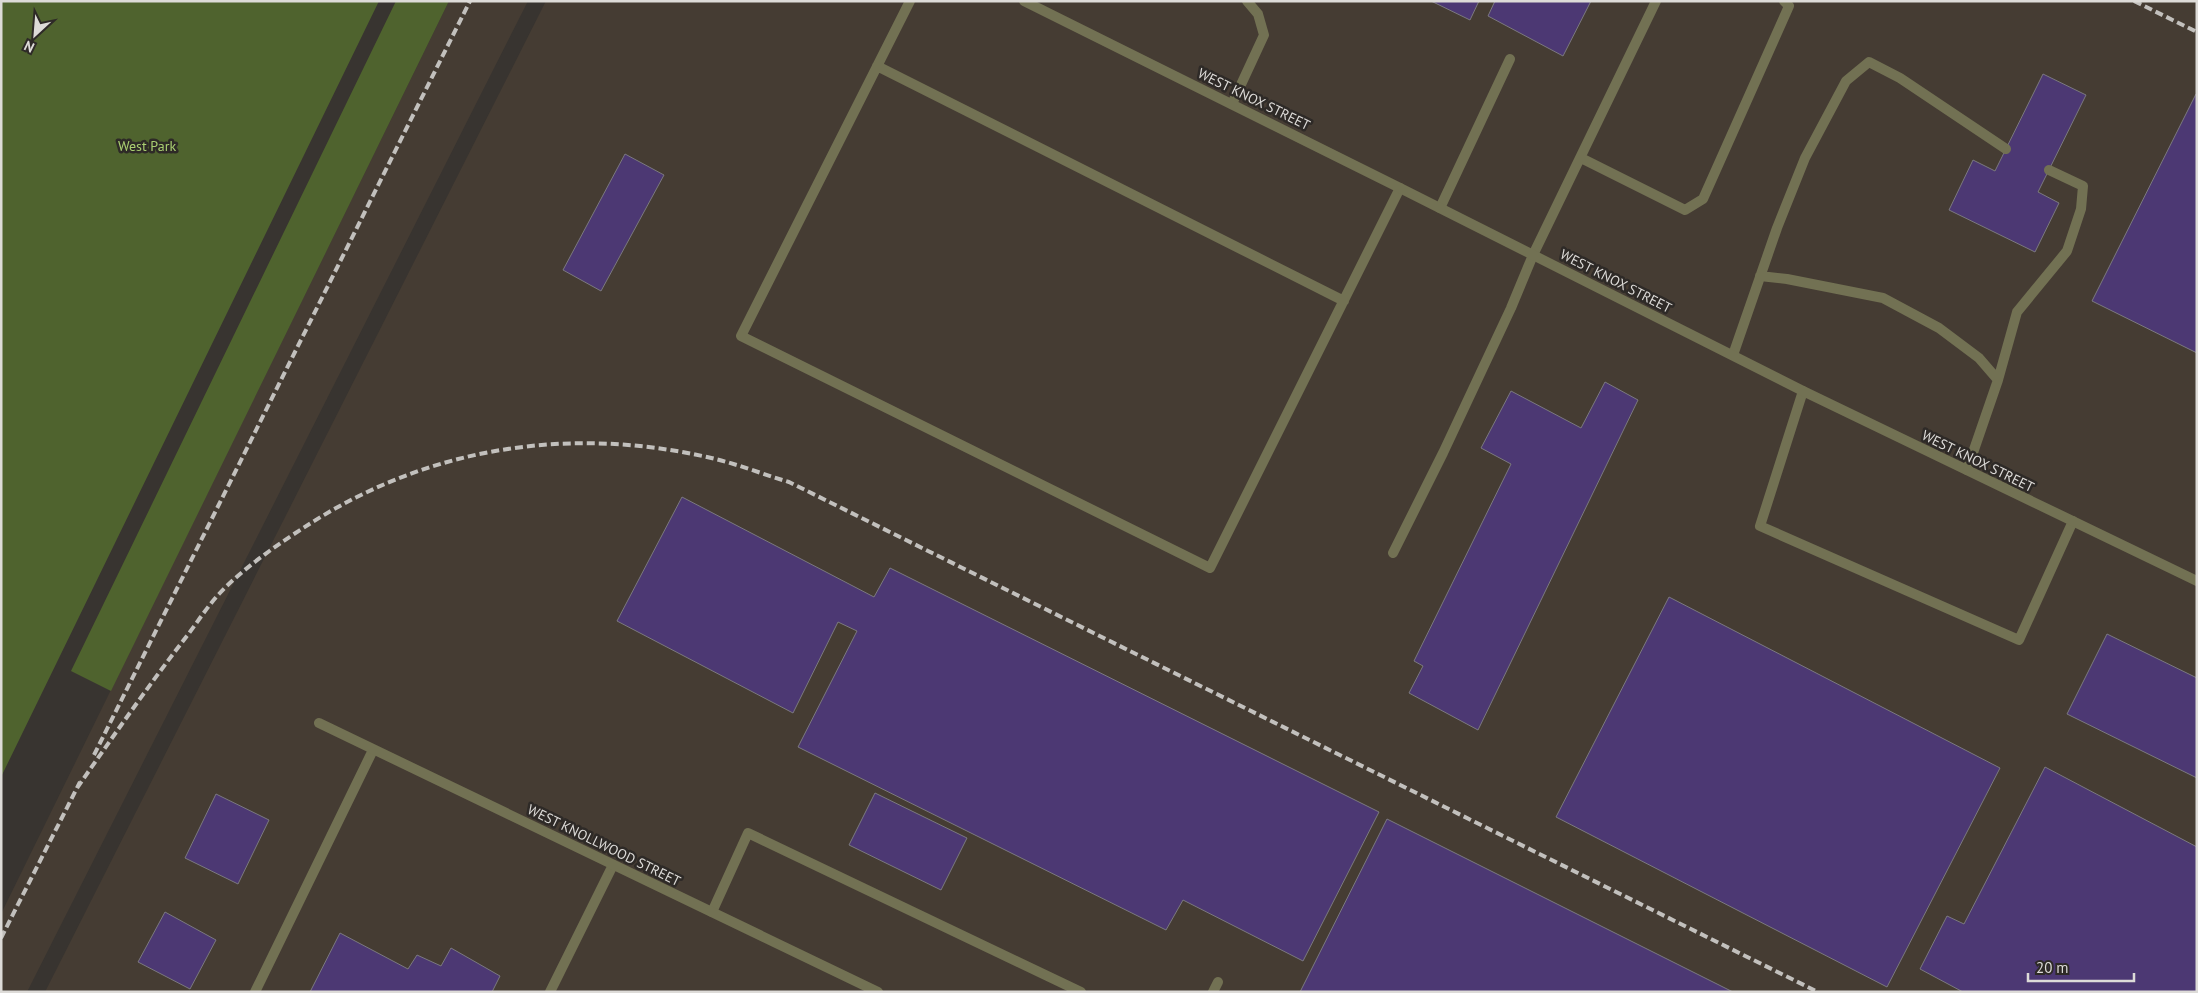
<svg xmlns="http://www.w3.org/2000/svg" width="2198" height="993" font-family="'PT Sans',sans-serif">
<style>
.built{fill:#453c33}
.green{fill:#4f632e}
.building{fill:#4c3873;stroke:#7b797f}
.lines{fill:none;stroke-linecap:round;stroke-linejoin:round}
.lane{stroke:#727153;stroke-width:10}
.street{stroke:#727153;stroke-width:10}
.rail{stroke:#c2c0bd;stroke-width:4;stroke-dasharray:8 4;stroke-linecap:butt}
.labels{text-anchor:middle;dominant-baseline:central;stroke-width:5;stroke-linejoin:round;paint-order:stroke}
.street-label{font-size:14px;fill:#dddbd8;stroke:#2e2a27}
.park-label{font-size:14px;fill:#aacf71;stroke:#2e2a27}
</style>
<rect width="100%" height="100%" fill="#383430"/>
<!-- built -->
<path class="built" d="M449,1H528L27,992H1V914Z
M546,1H2197V992H45Z"/>
<!-- green -->
<path class="green" d="M1,1H379L1,777Z
M396,1H449L111,691L71,671Z"/>
<!-- building -->
<path class="building" d="M1431,1H1479L1470,20Z
M1495,1H1591L1563,56L1488,16Z
M2043,74L2086,95L2038,192L2059,203L2035,252L1949,210L1973,160L1995,171Z
M2196,94H2197V353L2092,301Z
M625,154L664,175L601,291L563,270Z
M1605,382L1638,400L1478,730L1409,693L1423,666L1414,661L1511,464L1481,448L1511,391L1581,428Z
M682,497L874,597L890,568L1379,812L1303,961L1183,900L1166,930L798,747L857,631L838,622L793,713L617,621Z
M1669,597L2000,768L1887,987L1556,817Z
M2107,634L2197,678V778L2067,714Z
M2045,767L2197,847V992H1963L1920,969L1947,916L1964,924Z
M875,793L967,838L941,890L849,845Z
M216,794L269,820L238,884L185,858Z
M1387,819L1733,992H1300Z
M165,912L216,940L190,989L138,962Z
M340,933L408,969L417,955L441,966L451,948L500,976L492,992H310Z"/>
<g class="lines">
<!-- lane -->
<path class="lane" d="M910,1L741,336L1210,568L1400,188
M877,66L1344,301
M1232,104L1264,35L1258,14L1247,1
M1581,158L1685,210L1703,199L1789,6L1784,1
M1440,208L1510,59
M1760,276L1787,279L1883,298L1939,328L1979,358L1998,380
M1733,355L1777,228L1805,158L1846,81L1869,62L1900,78L2006,149
M1803,391L1760,526L2019,640L2073,521
M1967,470L1998,380L2017,312L2067,251L2081,209L2083,186L2049,170
M1393,553L1443,453L1511,308L1533,255L1656,1
M712,912L748,833L1081,992
M255,992L373,750
M550,992L613,865
M1213,992L1218,982"/>
<!-- street -->
<path class="street" d="M1024,1L1400,188L1803,391L2197,581
M319,723L878,992"/>
<!-- rail -->
<path class="rail" d="M2134,1L2197,32
M94,755L470,1
M77,788C112,738 146,689 183,641C195,626 206,608 219,594C243,568 281,542 311,523C431,447 568,426 707,457C735,463 762,474 789,482L1818,992
M1,938L80,782"/>
</g>
<g class="labels">
<!-- street labels -->
<g class="street-label">
<text transform="translate(1254 99) rotate(26)">WEST KNOX STREET</text>
<text transform="translate(1616 281) rotate(27)">WEST KNOX STREET</text>
<text transform="translate(1978 461) rotate(26)">WEST KNOX STREET</text>
<text transform="translate(604 845) rotate(26)">WEST KNOLLWOOD STREET</text>
</g>
<!-- park labels -->
<g class="park-label">
<text x="147" y="146">West Park</text>
</g>
</g>
<!-- border -->
<rect width="2198" height="993" fill="none" stroke="#dddbd8" stroke-width="5"/>
<!-- north arrow -->
<g transform="translate(35 35) rotate(206)" stroke="#2e2a27" stroke-width="4" paint-order="stroke">
<path d="M0-4L9 19L0 12L-9 19Z" fill="#dddbd8"/>
<text y="-8" font-size="14" font-weight="bold" text-anchor="middle" fill="#dddbd8">N</text>
</g>
<!-- scale -->
<path d="M2028 973v8h106v-8" fill="none" stroke="#dddbd8" stroke-width="2.5"/>
<text x="2036" y="973" font-size="15" fill="#dddbd8" stroke="#2e2a27" stroke-width="4" paint-order="stroke">20 m</text>
</svg>
